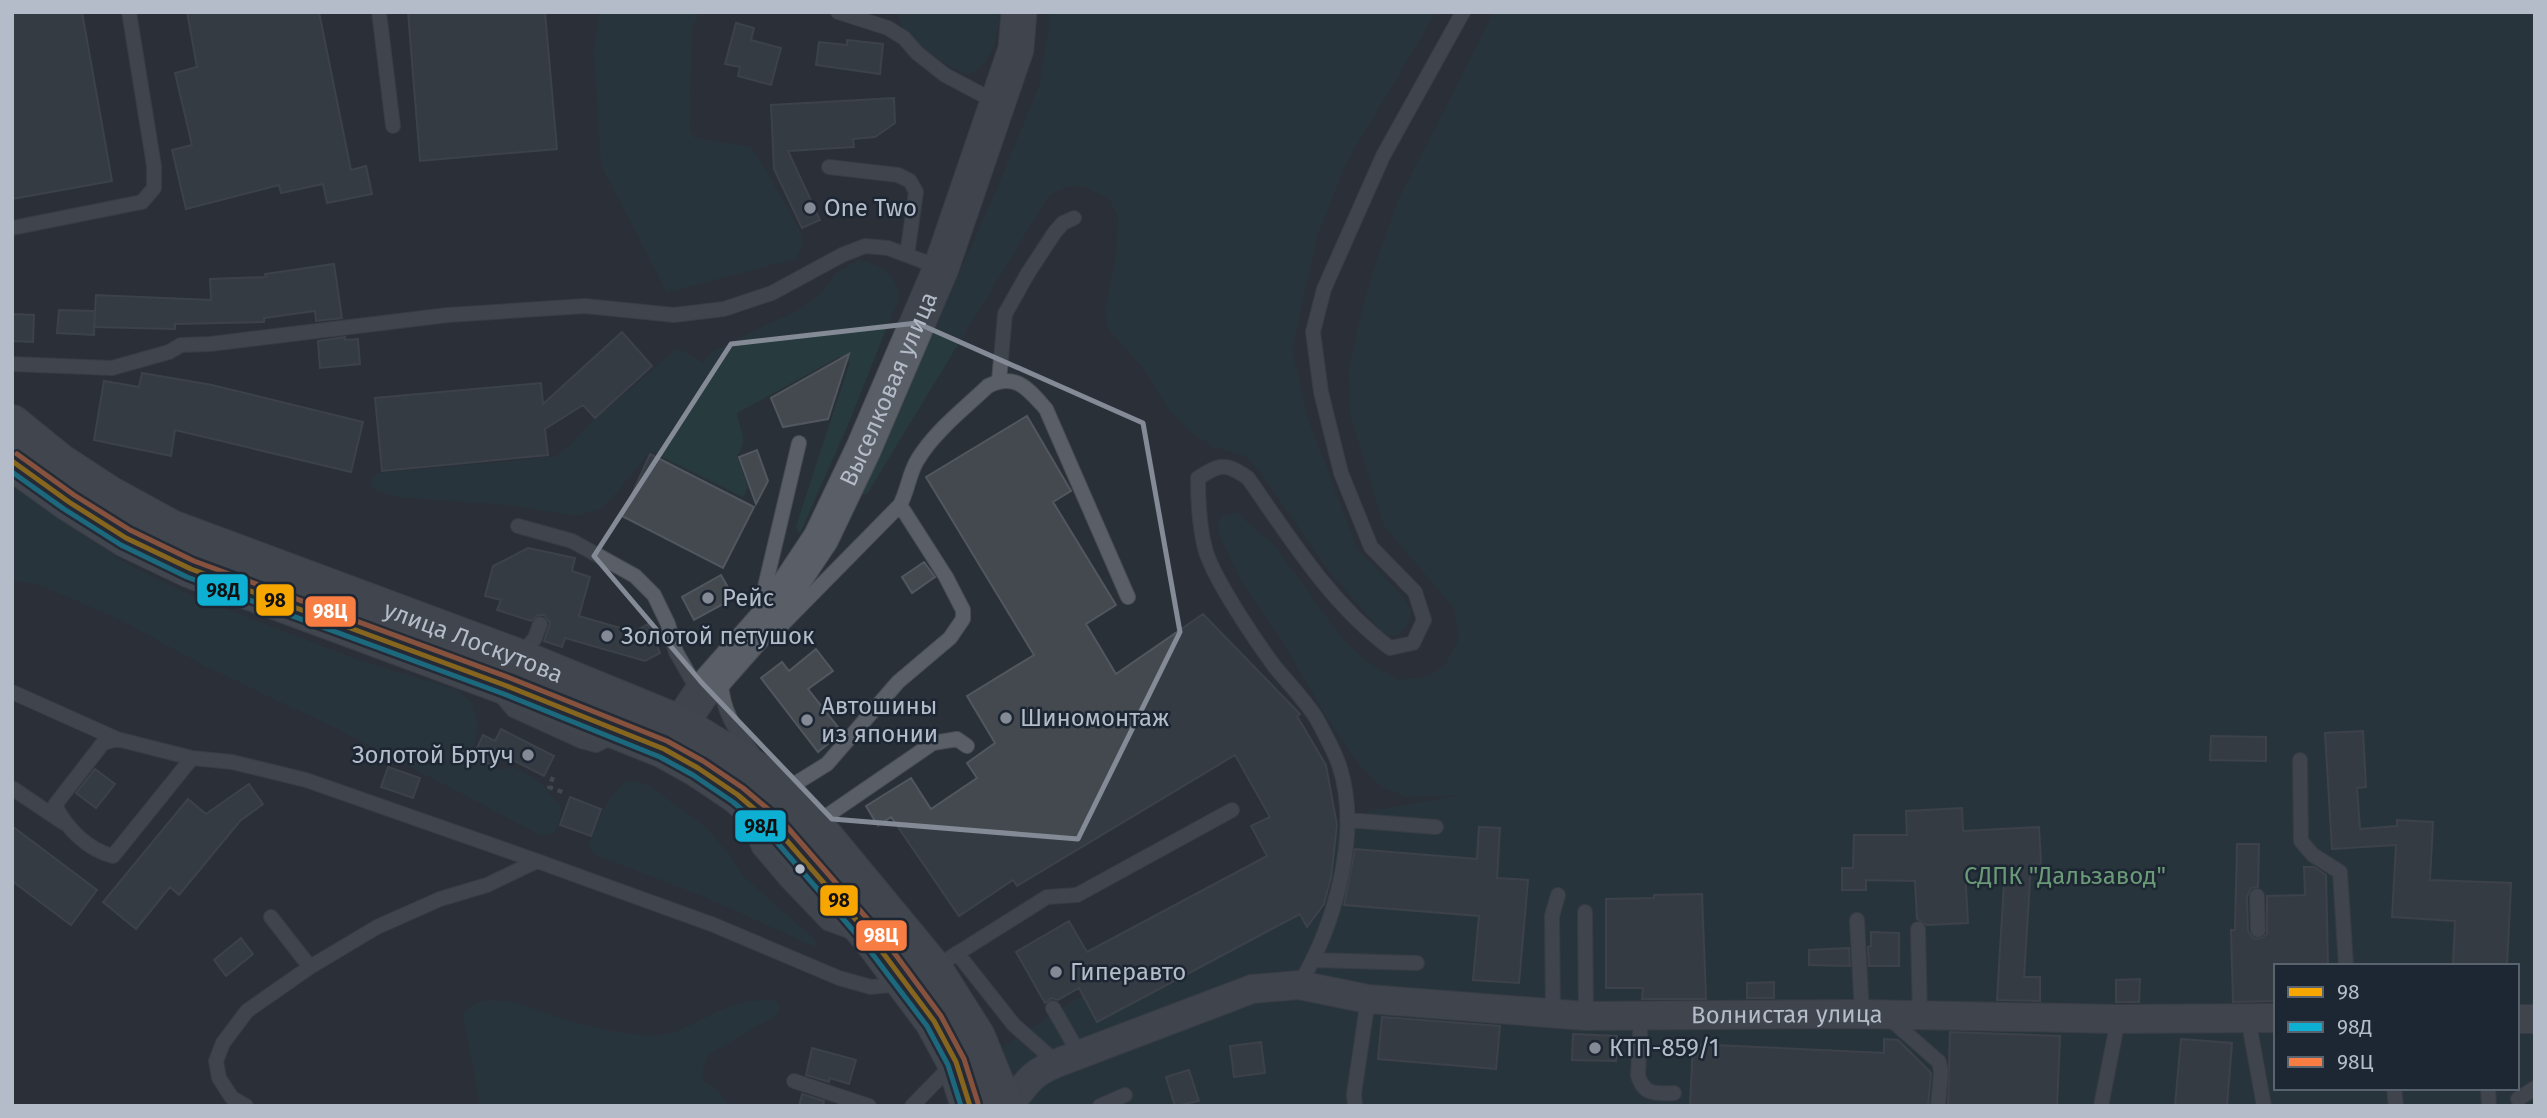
<svg xmlns="http://www.w3.org/2000/svg" width="2547" height="1118" font-family="'Fira Sans',sans-serif">
<style>
.green{fill:#273a3e;fill-rule:evenodd}
.building{fill:#444950;stroke:#52575f;stroke-width:2}
.lines{fill:none;stroke-linecap:round;stroke-linejoin:round}
.service-casing{stroke:#484c53;stroke-width:16}
.minor-casing{stroke:#484c53;stroke-width:30}
.tertiary-casing{stroke:#484c53;stroke-width:37}
.primary-casing{stroke:#484c55;stroke-width:40}
.path{stroke:#5d636a;stroke-width:4.5;stroke-dasharray:5 5;stroke-linecap:butt}
.service{stroke:#5a5e66;stroke-width:14}
.minor{stroke:#5a5e66;stroke-width:28}
.tertiary{stroke:#5a5e66;stroke-width:35}
.primary{stroke:#5c6168;stroke-width:38}
.bus-1-casing{stroke:#1d2633;stroke-width:10}
.bus-2-casing{stroke:#1d2633;stroke-width:10}
.bus-3-casing{stroke:#1d2633;stroke-width:10}
.bus-1{stroke:#f7a600;stroke-width:5}
.bus-2{stroke:#0dafd3;stroke-width:5}
.bus-3{stroke:#f77d43;stroke-width:5}
.marked{fill:none;stroke:#848b96;stroke-width:5;stroke-linejoin:round}
.poi-dot{fill:#848b96;stroke:#1d2633;stroke-width:2.5}
.bus-dot{fill:#b4bcc9;stroke:#1d2633;stroke-width:2.5}
.labels{text-anchor:middle;dominant-baseline:central;stroke-width:5;stroke-linejoin:round;paint-order:stroke}
.poi-label{font-size:24px;fill:#b4bcc9;stroke:#1d2633;text-anchor:start}
.street-label{font-size:24px;fill:#b4bcc9;stroke:#1d2633}
.park-label{font-size:24px;fill:#6b9a76;stroke:#1d2633}
.line-badge{stroke:#1d2633;stroke-width:2.5}
.badge-label{font-size:19px;text-anchor:middle;font-weight:bold;fill:#fff}
.pale-badge-label{font-size:19px;text-anchor:middle;font-weight:bold;fill:#111}
</style>
<rect width="100%" height="100%" fill="#2a3038"/>
<!-- green -->
<path class="green" d="M600,12H699L692,29L689,128L694,138L750,147L757,155L799,229L803,245L795,259L667,292L601,165L594,49Z
M899,12H1000C996,35 994,67 967,74C947,66 896,36 899,12Z
M1048,12H1436L1346,163L1317,236L1292,349L1307,416L1357,549L1397,590L1411,610C1409,622 1407,631 1395,636L1381,631L1326,567L1260,472L1246,456L1214,447L1191,432L1170,411L1144,369L1107,327L1106,308L1117,248L1118,217L1109,198L1082,186H1069L1049,195L867,494H860L999,184L1039,86L1049,26Z
M1494,12H2535V1106H1008L995,1052L1365,812L1463,795L1406,797L1382,787L1357,762L1326,716L1283,642L1242,582L1219,535L1218,523L1223,516L1236,513L1274,545L1342,639L1366,661L1398,680L1428,677L1445,665L1459,639L1454,608L1384,526L1350,414L1349,370L1359,322L1373,271L1398,201ZM2276,966H2517V1088H2276Z
M859,260C882,267 895,271 899,297L848,425L801,531L798,533L796,526L850,362L839,357L737,413C740,432 749,437 737,456L748,487L743,497L650,451L611,499L600,508L577,516L509,505L398,497L377,491L370,484L373,477L378,473L553,457L564,451L594,420L676,350L683,351L703,363L712,352L804,307L825,289L837,272Z
M12,482L75,530L132,567L194,597L361,661L457,690L471,702L478,724L472,758L497,769L516,768L543,785L560,806L561,813L554,834L541,835L334,727L205,666L121,620L41,585L12,580Z
M629,781L641,782L650,787L706,827L722,846L744,877L815,940L816,947L705,897L594,854L589,847C593,829 612,786 629,781Z
M774,999L780,1006L778,1014L709,1054C705,1062 701,1072 703,1081L716,1089L730,1106H480L463,1014C486,984 534,1011 563,1019C588,1026 615,1033 642,1035C678,1039 696,1019 727,1008C742,1002 758,1000 774,999Z"/>
<!-- building -->
<path class="building" d="M12,12H82L112,181L12,199Z
M187,12H319L351,170L366,166L372,194L327,203L323,184L281,193L279,185L186,209L172,150L192,145L175,73L197,67Z
M408,12H545L557,149L420,161Z
M736,23L754,28L751,40L781,48L771,85L738,76L740,67L725,64Z
M847,40L883,44L880,74L816,65L819,42L847,45Z
M894,98L895,123L875,137L853,139L854,147L788,151L820,220L802,228L774,169L771,105Z
M334,264L342,318L316,321L315,311L264,318V322L175,324V329L94,327L96,295L211,300L210,279L266,277L265,274Z
M59,310L95,311L94,335L57,333Z
M12,314L34,315L33,342L12,341Z
M622,332L652,366L595,418L583,405L545,429L548,455L382,471L375,398L541,383L543,404Z
M345,337V340L358,339L360,364L320,368L318,341Z
M849,354L828,419L783,427L771,398Z
M142,373L212,385L363,422L351,472L175,430L171,456L94,440L104,381L139,387Z
M1027,416L1071,491L1053,502L1116,605L1086,624L1116,674L1203,614L1300,714L1297,716L1326,765L1337,825L1331,877L1324,904L1307,927L1300,914L1097,1022L1079,988L1058,1000L1052,998L1045,1003L1016,952L1069,921L1087,952L1267,856L1251,826L1270,817L1235,755L1017,886L1013,880L959,916L891,817L878,826L866,806L911,778L931,809L977,778L967,763L995,743L967,696L1034,655L926,477Z
M757,450L768,481L756,504L739,457Z
M650,454L754,507L723,568L622,516Z
M528,548L575,558L572,571L590,577L579,616L634,632L648,624L660,653L645,661L565,638L562,647L544,641L550,623L544,615H538L531,621L497,610L501,600L485,596L493,566Z
M924,562L935,577L912,593L902,577Z
M721,575L734,598L694,620L682,597Z
M816,649L833,671L808,689L842,732L818,752L761,678L782,662L789,671Z
M501,729L554,756L544,776L501,754L495,767L473,757L483,735L495,741Z
M2363,731L2366,787L2357,788L2360,829L2397,826V820L2433,822L2430,880L2511,883L2507,966H2453L2455,921L2392,917L2396,845L2332,849L2325,733Z
M2211,736L2266,737V761L2210,760Z
M388,767L420,778L413,798L381,787Z
M95,769L115,784L96,808L76,793Z
M249,784L263,804L240,821L179,895L170,887L136,929L103,902L188,799L206,814Z
M570,797L601,809L591,836L560,825Z
M1962,808L1963,831L2039,827L2041,864L2031,865L2024,977H2040V1001L1997,1000L2005,866L1965,869L1968,923L1927,925L1917,919L1915,881L1866,880V890H1842V868H1853L1854,835H1907L1906,811Z
M12,826L97,890L71,925L12,881Z
M1479,827L1500,828L1497,878L1528,880L1519,983L1473,980L1479,916L1344,905L1355,849L1477,859Z
M2237,844H2259L2258,887L2251,888L2247,896L2248,931L2254,939L2262,938L2267,934V896L2305,895L2304,867H2314L2326,875L2328,966H2276V1001L2233,1002L2231,930H2235Z
M1702,894L1706,999H1642L1643,988H1606V899L1654,898V895Z
M1871,932L1899,933V966H1869L1868,947L1871,946Z
M241,938L253,954L226,976L214,960Z
M1849,948L1850,966L1809,965V950Z
M2140,979L2139,1002H2116V980Z
M1774,982V998H1747V983Z
M1382,1017L1500,1026L1496,1069L1378,1059Z
M1950,1032L2060,1036L2057,1106H1948Z
M1573,1034L1617,1036L1616,1061L1572,1060Z
M1884,1039L1898,1040L1931,1073L1928,1106H1690L1693,1044L1884,1053Z
M2181,1039L2232,1043L2227,1106H2175Z
M1261,1042L1265,1073L1234,1077L1230,1046Z
M812,1048L856,1060L849,1084L830,1078L829,1082L806,1075Z
M1189,1070L1199,1101L1175,1106L1166,1077Z
M802,1094L824,1101L823,1106H799Z"/>
<g class="lines">
<defs>
<path id="service" d="M379,12L393,126
M838,12L888,28L904,38L917,53L945,75L998,103
M829,167L898,175L910,181L916,192L907,255
M12,228L142,202L154,188V166L129,12
M12,364L112,368L169,352L181,345L210,344L448,315L585,306L674,315L724,309L772,293L842,255L865,246L888,248L941,268
M999,381L1005,314L1028,273L1055,232L1063,223L1074,218
M518,526L572,541L635,576L654,595L668,624L676,652L700,694
M760,608L799,443
M774,633L900,505C908,490 909,473 918,459C935,431 965,408 988,386C1016,372 1028,389 1046,409L1128,597
M519,657L535,638L540,624
M721,681C722,713 736,730 755,756
M12,692L117,739
M504,694L503,698L513,710L581,741L596,745L616,735
M192,758L113,856C88,850 66,828 55,805L103,743L117,739L192,758L232,762L306,780L537,861L714,925L839,978L871,987L901,984
M2300,760L2301,841L2313,855L2340,872L2346,966
M12,788L64,823
M785,790L827,764L898,682L950,638L963,619V610L946,577L900,505
M746,816L759,848L787,881L827,923L854,933
M1347,820L1436,827
M815,824L933,743L957,739L967,746
M2257,896L2258,930
M1585,912L1586,1016
M271,917L310,967
M1857,920L1862,1014
M1918,929L1920,1015
M957,953L1014,1025L1057,1063
M1314,960L1417,963
M934,968L1047,897L1077,895L1232,810
M1299,985C1334,927 1362,833 1339,765C1334,750 1325,735 1318,721C1307,702 1289,684 1275,667C1255,640 1216,582 1206,552C1199,528 1198,504 1198,478C1220,464 1225,462 1248,478C1290,538 1330,603 1390,648L1413,643L1424,620L1415,592L1371,547L1341,473L1321,392L1313,332L1324,289L1383,156L1463,12
M1053,1008L1080,1055
M1553,1013L1552,916L1558,895
M1641,1016L1638,1075C1643,1095 1656,1094 1674,1093
M1889,1018L1939,1062L1941,1071L1938,1106
M2248,1018L2264,1106
M794,1081L869,1106
M2394,1088L2396,1106
M2488,1088L2489,1106
M2518,1099L2535,1088
M246,1106L232,1098L219,1078L216,1061L223,1043L247,1011L310,967L377,927L440,899L487,885L537,861
M912,1106L952,1065
M1100,1106L1125,1095
M1355,1106L1354,1094L1368,999
M2101,1106L2115,1035V1019"/>
<g id="minor">
<path d="M2517,1019H2535"/>
<path id="s1" d="M1008,1106C1028,1083 1028,1075 1057,1063L1252,989L1299,985L1368,999L1586,1016L1862,1014L2115,1019L2276,1018"/>
</g>
<g id="tertiary">
<path id="s2" d="M665,747L700,695L767,619L821,538L863,450L941,268L1016,49L1019,12"/>
</g>
<g id="primary">
<path id="s3" d="M12,424L60,463L109,495L171,529L518,658L679,724L756,771L782,791L814,825L933,969L976,1037L1004,1106"/>
<path d="M12,461L69,502L126,538L191,569L507,686L664,749L698,768L738,795L774,826L871,937L934,1021L956,1062L970,1106"/>
</g>
</defs>
<!-- service casing -->
<use href="#service" class="service-casing"/>
<!-- minor casing -->
<use href="#minor" class="minor-casing"/>
<!-- tertiary casing -->
<use href="#tertiary" class="tertiary-casing"/>
<!-- primary casing -->
<use href="#primary" class="primary-casing"/>
<!-- path -->
<path class="path" d="M553,777L549,787L565,793"/>
<!-- service -->
<use href="#service" class="service"/>
<!-- minor -->
<use href="#minor" class="minor"/>
<!-- tertiary -->
<use href="#tertiary" class="tertiary"/>
<!-- primary -->
<use href="#primary" class="primary"/>
<defs>
<path id="bus-1" d="M12,461L69,502L126,538L191,569L507,686L664,749L698,768L738,795L774,826L871,937L934,1021L956,1062L970,1106"/>
<path id="bus-2" d="M12,472L64,509L121,545L187,577L504,694L660,757L693,775L733,802L768,832L864,943L927,1026L948,1065L961,1106"/>
<path id="bus-3" d="M17,454L74,495L130,530L194,561L510,678L667,741L703,761L743,788L781,820L878,931L941,1016L964,1059L978,1103"/>
</defs>
<!-- bus-1 casing -->
<use href="#bus-1" class="bus-1-casing"/>
<!-- bus-2 casing -->
<use href="#bus-2" class="bus-2-casing"/>
<!-- bus-3 casing -->
<use href="#bus-3" class="bus-3-casing"/>
<!-- bus-1 -->
<use href="#bus-1" class="bus-1"/>
<!-- bus-2 -->
<use href="#bus-2" class="bus-2"/>
<!-- bus-3 -->
<use href="#bus-3" class="bus-3"/>
</g>
<!-- marked area -->
<path d="M0 0H2547V1118H0ZM917,323L1143,423L1180,632L1078,839L832,819L702,683L594,556L731,344Z" fill="#2a3038" fill-opacity=".55" fill-rule="evenodd"/>
<path class="marked" d="M917,323L1143,423L1180,632L1078,839L832,819L702,683L594,556L731,344Z"/>
<!-- markers -->
<g class="poi-dot">
<circle cx="810" cy="208" r="7"/>
<circle cx="708" cy="598" r="7"/>
<circle cx="607" cy="636" r="7"/>
<circle cx="1006" cy="718" r="7"/>
<circle cx="807" cy="720" r="7"/>
<circle cx="528" cy="755" r="7"/>
<circle cx="1056" cy="972" r="7"/>
<circle cx="1595" cy="1048" r="7"/>
</g>
<circle class="bus-dot" cx="800" cy="869" r="6"/>
<g class="labels">
<!-- poi labels -->
<g class="poi-label">
<text x="824" y="208">One Two</text>
<text x="722" y="598">Рейс</text>
<text x="621" y="636">Золотой петушок</text>
<text x="821" y="706">Автошины<tspan x="821" dy="28">из японии</tspan></text>
<text x="1020" y="718">Шиномонтаж</text>
<text x="514" y="755" text-anchor="end">Золотой Бртуч</text>
<text x="1070" y="972">Гиперавто</text>
<text x="1609" y="1048">КТП-859/1</text>
</g>
<!-- street labels -->
<g class="street-label">
<text stroke="none"><textPath href="#s2" startOffset="425">Выселковая улица</textPath></text>
<text stroke="none"><textPath href="#s3" startOffset="514">улица Лоскутова</textPath></text>
<text stroke="none"><textPath href="#s1" startOffset="812">Волнистая улица</textPath></text>
</g>
<!-- park labels -->
<g class="park-label">
<text x="2065" y="876">СДПК "Дальзавод"</text>
</g>
</g>
<g class="line-badge">
<rect x="196" y="573" width="53" height="34" rx="7" fill="#0dafd3"/>
<rect x="255" y="583" width="40" height="34" rx="7" fill="#f7a600"/>
<rect x="304" y="595" width="53" height="33" rx="7" fill="#f77d43"/>
<rect x="734" y="809" width="53" height="34" rx="7" fill="#0dafd3"/>
<rect x="819" y="884" width="40" height="33" rx="7" fill="#f7a600"/>
<rect x="855" y="919" width="53" height="33" rx="7" fill="#f77d43"/>
</g>
<g class="badge-label">
<text x="330" y="618">98Ц</text>
<text x="881" y="942">98Ц</text>
</g>
<g class="pale-badge-label">
<text x="223" y="597">98Д</text>
<text x="275" y="607">98</text>
<text x="761" y="833">98Д</text>
<text x="839" y="907">98</text>
</g>
<!-- border -->
<rect width="2547" height="1118" fill="none" stroke="#b4bcc9" stroke-width="28"/>
<!-- legend -->
<rect x="2274" y="964" width="245" height="126" fill="#1d2633" stroke="#59626f" stroke-width="2"/>
<rect x="2288" y="987" width="35" height="10" fill="#f7a600" stroke="#59626f" stroke-width="2"/>
<text x="2337" y="999" font-size="21" fill="#b4bcc9">98</text>
<rect x="2288" y="1022" width="35" height="10" fill="#0dafd3" stroke="#59626f" stroke-width="2"/>
<text x="2337" y="1034" font-size="21" fill="#b4bcc9">98Д</text>
<rect x="2288" y="1057" width="35" height="10" fill="#f77d43" stroke="#59626f" stroke-width="2"/>
<text x="2337" y="1069" font-size="21" fill="#b4bcc9">98Ц</text>
</svg>
